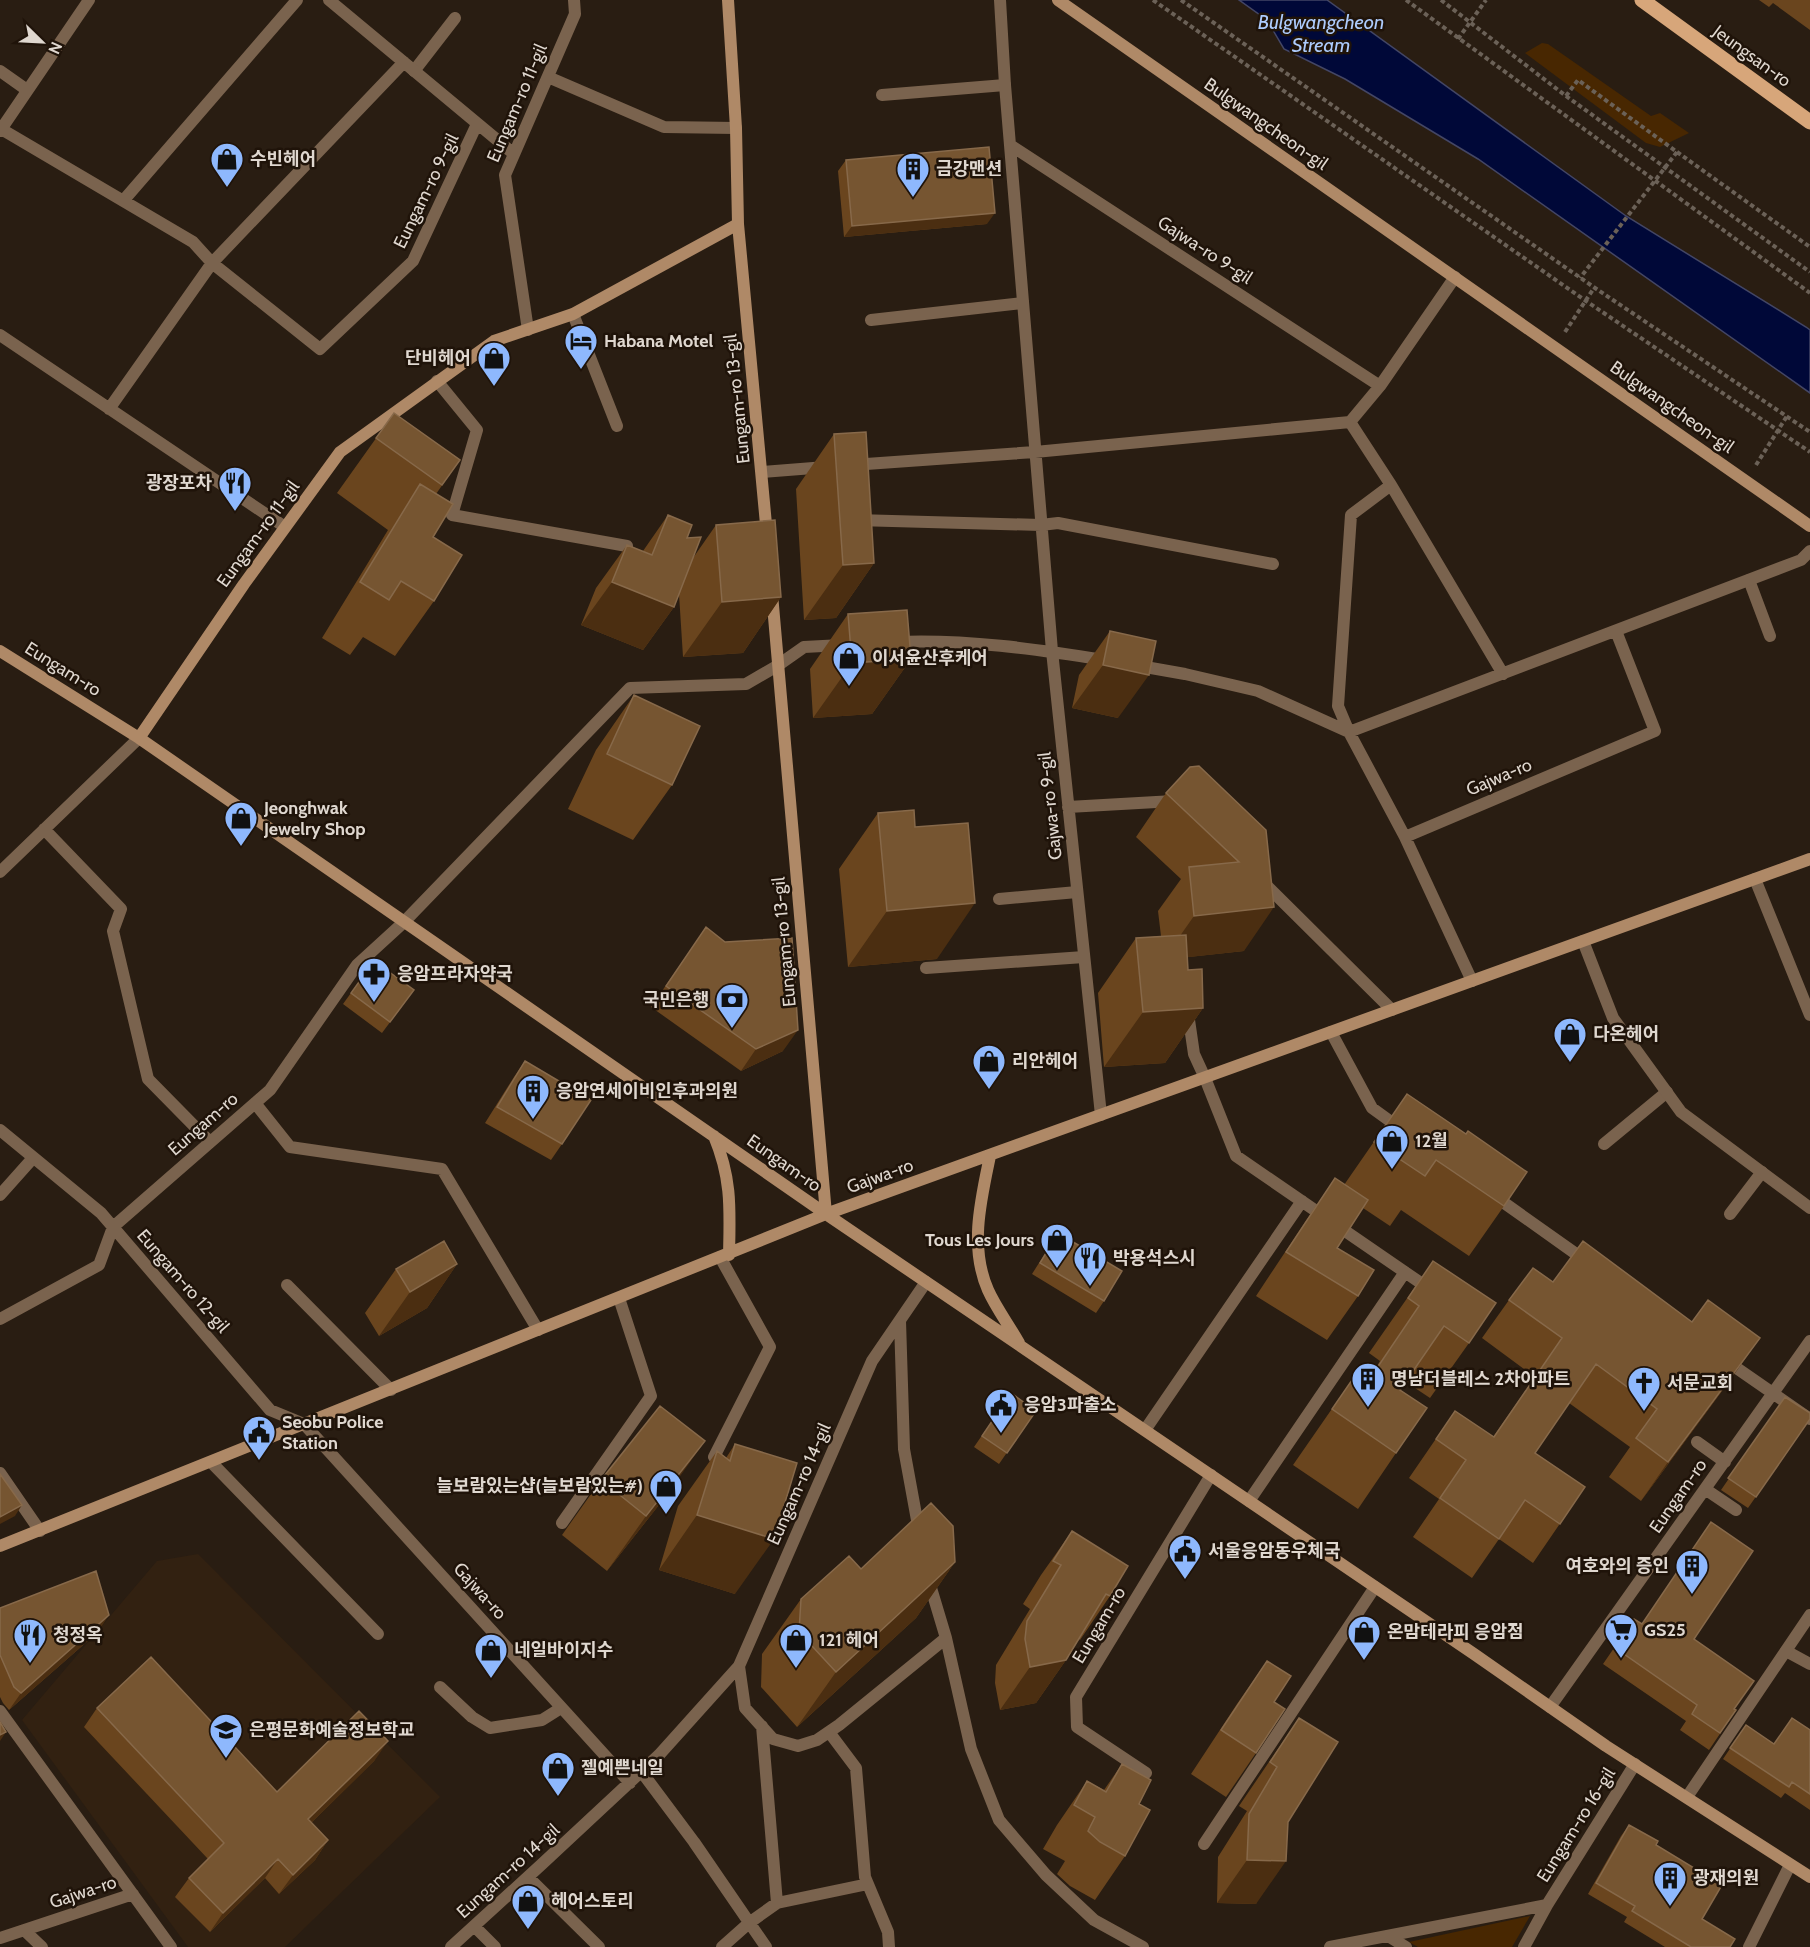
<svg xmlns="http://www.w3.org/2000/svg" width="1810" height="1947" font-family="Cabin,'Noto Sans KR',sans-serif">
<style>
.built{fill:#322111}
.green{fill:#482701}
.water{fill:#000838;stroke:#434665;stroke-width:1.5}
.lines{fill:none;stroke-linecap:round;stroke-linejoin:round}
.path{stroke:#6b6157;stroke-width:4;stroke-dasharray:4.5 3;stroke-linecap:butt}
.lane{stroke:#7a634e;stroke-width:12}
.street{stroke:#7a634e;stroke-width:12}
.secondary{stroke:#af8967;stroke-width:12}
.primary{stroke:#d7a67a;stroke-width:15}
.wall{fill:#6a451e}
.shaded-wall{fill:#4b2e11}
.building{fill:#765531;stroke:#87694a;stroke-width:1.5}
.labels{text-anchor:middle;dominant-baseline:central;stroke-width:5;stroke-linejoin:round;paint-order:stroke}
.street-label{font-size:18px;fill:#dfd7cf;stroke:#1f1309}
.poi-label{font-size:18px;font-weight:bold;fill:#dfd7cf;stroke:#1f1309;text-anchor:start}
.water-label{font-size:20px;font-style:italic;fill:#adcbfc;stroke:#1f1309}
</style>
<rect width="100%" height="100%" fill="#291d12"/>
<!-- built -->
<path class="built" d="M198,1554L440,1797L285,1947H188L22,1720L157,1561Z"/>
<!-- green -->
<path class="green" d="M1542,43L1548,44L1651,116L1660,113L1689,133L1660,147L1646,143L1525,53Z
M1530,1916L1512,1947H1418L1409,1942Z"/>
<!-- water -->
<path class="water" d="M1239,0H1327L1626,216L1806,327L1810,330V393L1478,159L1345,79L1284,49L1267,20Z"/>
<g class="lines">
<!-- path -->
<path class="path" d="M1153,0L1586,301L1810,452
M1181,0L1595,288L1810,432
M1406,0L1810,293
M1441,0L1566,96L1810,272
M1458,39L1486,0
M1566,96L1578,80L1677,152L1580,278
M1677,152L1810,247
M1565,332L1594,288
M1756,465L1787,416"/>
<!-- lane -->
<path class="lane" d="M414,71L455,18
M882,95L1005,85
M573,314L617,426
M871,320L1023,303
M437,381L477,430L452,515L627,546
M1749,580L1770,636
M1755,879L1810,1015
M999,899L1077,892
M926,968L1084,957
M1188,1013L1194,1054L1205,1078
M1604,1144L1667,1092
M0,1195L33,1158
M1730,1214L1762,1172
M287,1285L391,1390
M714,1457L770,1347L720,1257
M211,1462L378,1634
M562,1523L651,1396L619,1298
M1786,1651L1810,1664
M440,1687L472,1717L490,1728L542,1720L561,1708
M1146,1773L1077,1727L1076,1697L1211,1475
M1204,1844L1375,1587"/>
<!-- street -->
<path class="street" d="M329,0L514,154
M1000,0L1005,85L1052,651L1101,1115
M0,71L27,90
M548,77L664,127L736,128
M1,129L193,242L212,263L320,349L413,261L477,124
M0,131L89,0
M1010,145L1380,386
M123,201L297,0
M528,330L505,175L575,14L574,0
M0,335L285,527
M109,409L212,263L404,62
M1350,422L1391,485L1503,674
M1350,422L1380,386L1455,277
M852,465L1035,452L1350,422
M762,472L826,467
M1391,485L1351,515L1338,706L1349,732L1405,837L1472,981
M856,520L1041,525L1058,523L1273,564
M896,642C965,639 1036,649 1105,660
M1134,665L1185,674L1258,691L1349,732
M1349,732L1801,560L1810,551
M1068,807L1174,801
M44,829L121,909L113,931L148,1079L210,1142
M1405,837L1655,731L1616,631
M0,872L139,738
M1261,880L1392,1010
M1583,941L1613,1018L1681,1112L1810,1208
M1331,1032L1372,1108L1401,1129
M1205,1078L1236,1156L1431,1290
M255,1103L290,1147L442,1169L538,1330
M0,1130L101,1213L270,1410L304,1424L630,1783
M1493,1195L1586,1261
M0,1319L99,1265L113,1227L270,1090L357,965L404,922L630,688L746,684L777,666L804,647L842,645
M900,1321L904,1449L919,1531
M1725,1360L1810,1419
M1145,1430L1302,1201
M1697,1442L1725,1462
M0,1473L40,1531
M1705,1489L1736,1510
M1249,1501L1405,1272
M928,1578L946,1638L971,1749L999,1820L1046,1875L1094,1920L1143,1947
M739,1666L745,1708L773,1739L798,1746L817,1740L839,1725L946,1638
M1550,1707L1810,1341
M0,1711L171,1947
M762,1726L777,1903
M829,1732L856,1768L865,1877L888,1932L889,1947
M641,1771L694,1842L766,1947
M1687,1797L1810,1615
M528,1877L599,1947
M474,1926L495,1947
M24,1930L42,1947
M1388,1936L1406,1947
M0,1938L133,1894
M451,1947L542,1864L659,1755L739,1666L872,1361L926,1282
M722,1947L749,1923L777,1903L868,1884
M1330,1947L1547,1905
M1524,1947L1547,1905L1635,1764
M1749,1947L1790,1865"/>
<!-- secondary -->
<path class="secondary" d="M728,0L736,128L738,224L767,535
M1058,0L1810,526
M772,594L826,1214
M0,651L139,738L826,1214L1474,1654L1606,1746L1810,1877
M139,738L244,584L340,452L494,341L573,314L738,224
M714,1136C732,1179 730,1209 729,1255
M990,1156C981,1199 969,1247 988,1290C996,1308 1009,1325 1019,1343
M0,1546L826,1214L1810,859"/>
<!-- primary -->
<path class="primary" d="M1642,0L1810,122"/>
</g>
<!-- wall -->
<path class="wall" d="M1759,0H1810V30L1773,3L1769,7Z
M846,160L987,224L844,237L838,171Z
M394,413L460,460L436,494L433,537L434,601L395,656L363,637L350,655L322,638L388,530L337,493Z
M834,434L874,563L836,618L804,620L796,489Z
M668,515L687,538L693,558L716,525L781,597L743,653L683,657L679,594L674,607L643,650L581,625L596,588L627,545L643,551Z
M848,614L911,659L872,714L813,718L810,669Z
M1110,631L1118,718L1072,708L1079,675Z
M634,695L672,785L633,840L568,809L596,750Z
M1166,793L1266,830L1244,951L1188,957V970L1203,1008L1165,1063L1104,1067L1098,993L1136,938L1161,936L1158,911L1181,879L1136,837Z
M878,813L915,827L937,959L848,967L839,869Z
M706,927L783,1051L741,1071L651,1007Z
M374,961L414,990L382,1033L343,1004Z
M525,1061L562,1144L551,1160L485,1123L514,1077Z
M1407,1094L1504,1206L1469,1256L1401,1210L1390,1226L1363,1208L1337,1248L1358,1296L1327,1340L1256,1296L1305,1222L1335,1178L1344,1185Z
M1058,1233L1104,1301L1096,1313L1032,1274Z
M1433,1261L1469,1343L1430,1398L1406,1382L1400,1390L1396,1453L1358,1509L1293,1465L1363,1364L1374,1371L1380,1361L1369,1353Z
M457,1264L427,1308L379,1336L365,1313L396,1269Z
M1553,1282L1733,1376L1641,1501L1609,1477L1630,1447L1569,1403L1535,1453L1585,1487L1533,1563L1499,1539L1472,1578L1413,1537L1439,1499L1409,1478L1455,1411L1493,1437L1535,1377L1482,1338L1509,1300Z
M1011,1393L1036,1411L999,1464L974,1447Z
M1785,1397L1810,1419L1748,1508L1721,1490Z
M735,1444V1594L659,1570L678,1506L717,1451L726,1458Z
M601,1480L666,1496L607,1571L562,1535Z
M1072,1531L1110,1596L1080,1640L1079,1639L1066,1660L1036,1703L1000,1710L995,1683L996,1665L1030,1609L1023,1604L1041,1575Z
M955,1562L916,1618L797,1727L761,1687L762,1654L801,1599L861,1569Z
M0,1608L98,1632L9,1710L3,1703L0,1697Z
M1634,1619L1641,1624L1694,1639L1736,1710L1709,1750L1680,1730L1686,1721L1603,1664Z
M1267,1661L1274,1702L1256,1753L1226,1797L1191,1774L1237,1704Z
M97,1708L277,1792L375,1760L311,1823L328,1840L315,1860L279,1894L265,1878L210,1932L175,1897L189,1878L208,1859L84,1727Z
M1299,1718L1288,1822L1256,1904L1217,1903L1218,1857L1247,1811L1239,1806Z
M1746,1725L1774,1744L1810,1730V1810L1785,1793L1781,1798L1723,1759Z
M1122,1764L1139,1804L1125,1856L1095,1900L1070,1886L1057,1874L1065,1861L1043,1849L1057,1825L1087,1781L1104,1790Z
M1629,1825L1656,1845L1702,1919L1730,1947H1665L1624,1922L1627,1917L1588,1894L1621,1836Z"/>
<!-- shaded-wall -->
<path class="shaded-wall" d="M995,213L987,224L844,237L852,226Z
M874,563L836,618L804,620L843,565Z
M612,582L674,607L643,650L581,625Z
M781,597L743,653L683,657L722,602Z
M911,659L872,714L813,718L852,663Z
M1103,665L1149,675L1118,718L1072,708Z
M975,903L937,959L848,967L887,911Z
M1274,907L1244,951L1163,960L1194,916Z
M1203,1008L1165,1063L1104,1067L1143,1012Z
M798,1030L783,1051L741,1071L756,1049Z
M457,1264L427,1308L379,1336L410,1292Z
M1760,1338L1733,1376L1641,1501L1668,1462Z
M705,1441L666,1496L607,1571L646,1516Z
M22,1505L15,1516L0,1524V1517Z
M697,1515L774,1539L735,1594L659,1570Z
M955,1562L916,1618L797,1727L836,1672Z
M109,1615L98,1632L9,1710L21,1693Z
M1066,1660L1036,1703L1000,1710L1030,1667Z
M6,1732L0,1741V1735Z
M388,1741L375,1760L295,1839L308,1819Z
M328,1840L315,1860L279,1894L293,1875Z
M278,1859L265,1878L210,1932L223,1913Z
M1247,1860L1286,1861L1256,1904L1217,1903Z"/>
<!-- building -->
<path class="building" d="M989,147L995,213L852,226L846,160Z
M394,413L460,460L442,485L376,438Z
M866,432L874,563L843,565L834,434Z
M420,484L453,504L433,537L462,555L434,601L401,581L389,600L360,582Z
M668,515L692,525L687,538L701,537L674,607L612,582L627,545L652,555Z
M775,520L781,597L722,602L716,525Z
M907,610L911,659L852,663L848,614Z
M1110,631L1156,641L1149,675L1103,665Z
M634,695L700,726L672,785L607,754Z
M1199,766L1266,830L1274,907L1194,916L1189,867L1239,862L1166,793L1190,767Z
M914,810L915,827L968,823L975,903L887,911L878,813Z
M706,927L725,942L792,938L798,1030L756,1049L666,986Z
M1186,935L1188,970L1202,969L1203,1008L1143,1012L1136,938Z
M374,961L414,990L390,1022L351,993Z
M525,1061L591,1100L562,1144L497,1107Z
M1407,1094L1466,1134L1468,1131L1527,1172L1504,1206L1436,1160L1425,1176L1374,1142Z
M1335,1178L1368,1200L1337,1248L1374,1270L1358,1296L1286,1252Z
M1058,1233L1122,1271L1104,1301L1040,1263Z
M444,1241L457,1264L410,1292L396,1269Z
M1583,1241L1692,1322L1708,1300L1760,1338L1668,1462L1636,1438L1657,1409L1596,1364L1535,1453L1585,1487L1560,1524L1525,1500L1499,1539L1440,1498L1466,1460L1436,1439L1455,1411L1494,1437L1562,1338L1509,1300L1533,1268L1553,1282Z
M1433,1261L1496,1303L1469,1343L1444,1326L1400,1390L1427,1408L1396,1453L1332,1409L1363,1364L1375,1371L1419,1306L1408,1298Z
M1011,1393L1036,1411L1007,1453L982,1436Z
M1785,1397L1810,1413V1419L1756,1497L1728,1478Z
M660,1406L705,1441L646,1516L601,1480Z
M735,1444L797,1463L774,1539L697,1515L717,1451L730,1461Z
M0,1474L22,1505L0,1517Z
M931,1503L953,1526L955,1562L836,1672L799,1632L801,1599L849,1556L861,1569Z
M1711,1522L1753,1551L1694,1639L1754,1681L1734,1709L1736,1710L1720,1733L1692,1714L1697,1705L1614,1647L1634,1619L1642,1624Z
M1072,1531L1128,1566L1110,1596L1106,1594L1066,1660L1030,1667L1025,1639L1027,1621L1061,1565L1053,1561Z
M96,1571L109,1615L21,1693L14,1687L0,1655V1608Z
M151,1657L277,1792L359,1711L388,1741L308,1819L328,1840L293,1875L278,1859L223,1913L189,1878L224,1843L97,1708Z
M1267,1661L1291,1676L1274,1702L1285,1709L1256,1753L1221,1730Z
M1299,1718L1338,1742L1288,1822L1286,1861L1247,1860L1249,1814L1277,1767L1270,1762Z
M1792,1718L1810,1730V1794L1792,1782L1789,1787L1730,1748L1746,1725L1774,1744Z
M0,1722L6,1732L0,1735Z
M1122,1764L1151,1780L1139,1804L1150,1810L1125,1856L1100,1842L1088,1831L1095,1817L1074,1805L1087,1781L1106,1792Z
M1629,1825L1658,1841L1656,1845L1722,1885L1702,1919L1735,1939L1730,1947H1691L1632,1911L1635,1906L1596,1883Z"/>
<!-- icons -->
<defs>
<symbol id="shop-pin" viewBox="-11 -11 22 30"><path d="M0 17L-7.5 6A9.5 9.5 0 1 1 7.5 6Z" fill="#8eb8fd" stroke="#1f1309"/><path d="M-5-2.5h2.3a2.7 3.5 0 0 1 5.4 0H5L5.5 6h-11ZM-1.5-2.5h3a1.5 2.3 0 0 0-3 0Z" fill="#111"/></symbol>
<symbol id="building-pin" viewBox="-11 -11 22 30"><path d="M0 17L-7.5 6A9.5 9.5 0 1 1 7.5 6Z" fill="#8eb8fd" stroke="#1f1309"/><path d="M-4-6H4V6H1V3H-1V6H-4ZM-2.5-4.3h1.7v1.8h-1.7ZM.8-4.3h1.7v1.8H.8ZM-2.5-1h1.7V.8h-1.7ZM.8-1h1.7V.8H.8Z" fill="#111"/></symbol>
<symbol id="hotel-pin" viewBox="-11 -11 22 30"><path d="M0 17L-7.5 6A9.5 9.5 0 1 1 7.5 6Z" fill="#8eb8fd" stroke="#1f1309"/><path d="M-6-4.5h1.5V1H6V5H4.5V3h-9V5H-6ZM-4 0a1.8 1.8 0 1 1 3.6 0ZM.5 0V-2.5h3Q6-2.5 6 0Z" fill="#111"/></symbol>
<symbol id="restaurant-pin" viewBox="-11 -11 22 30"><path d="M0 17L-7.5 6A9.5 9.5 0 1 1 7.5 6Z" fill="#8eb8fd" stroke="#1f1309"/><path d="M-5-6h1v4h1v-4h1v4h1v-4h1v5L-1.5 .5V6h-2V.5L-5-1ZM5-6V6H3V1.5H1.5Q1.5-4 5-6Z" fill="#111"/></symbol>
<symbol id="pharmacy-pin" viewBox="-11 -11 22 30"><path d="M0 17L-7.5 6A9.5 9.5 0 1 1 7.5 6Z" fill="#8eb8fd" stroke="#1f1309"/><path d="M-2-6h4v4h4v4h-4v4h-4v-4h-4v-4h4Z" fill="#111"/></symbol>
<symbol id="bank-pin" viewBox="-11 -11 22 30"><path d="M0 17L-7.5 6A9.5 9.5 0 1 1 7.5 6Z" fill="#8eb8fd" stroke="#1f1309"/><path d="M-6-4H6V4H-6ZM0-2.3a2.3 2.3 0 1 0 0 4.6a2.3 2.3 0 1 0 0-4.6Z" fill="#111"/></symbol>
<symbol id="church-pin" viewBox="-11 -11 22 30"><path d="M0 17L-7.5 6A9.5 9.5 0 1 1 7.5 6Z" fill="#8eb8fd" stroke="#1f1309"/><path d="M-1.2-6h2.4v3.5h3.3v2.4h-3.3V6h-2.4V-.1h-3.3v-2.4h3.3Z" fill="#111"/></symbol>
<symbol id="civic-pin" viewBox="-11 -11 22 30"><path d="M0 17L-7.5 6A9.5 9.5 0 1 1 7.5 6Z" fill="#8eb8fd" stroke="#1f1309"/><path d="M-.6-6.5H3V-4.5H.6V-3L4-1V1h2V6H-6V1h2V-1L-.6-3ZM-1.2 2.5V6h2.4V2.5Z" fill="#111"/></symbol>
<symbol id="supermarket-pin" viewBox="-11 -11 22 30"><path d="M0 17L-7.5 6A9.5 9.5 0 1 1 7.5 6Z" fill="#8eb8fd" stroke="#1f1309"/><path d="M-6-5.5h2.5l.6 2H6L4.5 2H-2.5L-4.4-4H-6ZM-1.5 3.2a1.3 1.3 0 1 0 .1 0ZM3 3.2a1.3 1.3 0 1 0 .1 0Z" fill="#111"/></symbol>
<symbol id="school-pin" viewBox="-11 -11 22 30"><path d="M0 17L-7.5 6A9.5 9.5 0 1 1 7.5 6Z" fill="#8eb8fd" stroke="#1f1309"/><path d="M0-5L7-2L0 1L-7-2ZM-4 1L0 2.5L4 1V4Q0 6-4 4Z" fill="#111"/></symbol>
</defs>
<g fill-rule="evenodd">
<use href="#shop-pin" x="208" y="140" width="38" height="52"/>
<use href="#building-pin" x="894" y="150" width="38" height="52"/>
<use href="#hotel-pin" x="562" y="322" width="38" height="52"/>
<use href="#shop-pin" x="475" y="339" width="38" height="52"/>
<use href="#restaurant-pin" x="216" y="464" width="38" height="52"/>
<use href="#shop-pin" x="830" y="639" width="38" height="52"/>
<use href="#shop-pin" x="222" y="799" width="38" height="52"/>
<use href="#pharmacy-pin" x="355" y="955" width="38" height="52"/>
<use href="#bank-pin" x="713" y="981" width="38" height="52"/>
<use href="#shop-pin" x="1551" y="1015" width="38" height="52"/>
<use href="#shop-pin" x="970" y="1042" width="38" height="52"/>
<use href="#building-pin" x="514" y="1072" width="38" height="52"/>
<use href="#shop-pin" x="1373" y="1122" width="38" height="52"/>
<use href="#shop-pin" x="1038" y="1221" width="38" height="52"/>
<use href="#restaurant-pin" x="1071" y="1239" width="38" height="52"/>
<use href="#building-pin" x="1349" y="1360" width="38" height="52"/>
<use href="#church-pin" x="1625" y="1364" width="38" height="52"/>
<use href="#civic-pin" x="982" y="1386" width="38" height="52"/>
<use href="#civic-pin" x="240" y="1413" width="38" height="52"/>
<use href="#shop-pin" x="647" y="1467" width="38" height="52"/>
<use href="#civic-pin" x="1166" y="1532" width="38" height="52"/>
<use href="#building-pin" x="1673" y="1547" width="38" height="52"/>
<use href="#supermarket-pin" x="1602" y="1611" width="38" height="52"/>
<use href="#shop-pin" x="1345" y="1613" width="38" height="52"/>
<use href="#restaurant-pin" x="11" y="1616" width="38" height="52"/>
<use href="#shop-pin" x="777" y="1621" width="38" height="52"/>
<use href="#shop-pin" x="472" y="1631" width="38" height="52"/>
<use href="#school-pin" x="207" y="1711" width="38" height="52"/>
<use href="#shop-pin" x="539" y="1749" width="38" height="52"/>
<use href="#building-pin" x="1651" y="1859" width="38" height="52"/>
<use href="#shop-pin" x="509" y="1882" width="38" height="52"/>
</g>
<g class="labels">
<!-- street labels -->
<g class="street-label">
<text transform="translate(1752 56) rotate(36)">Jeungsan-ro</text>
<text transform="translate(517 103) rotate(-67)">Eungam-ro 11-gil</text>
<text transform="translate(1266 124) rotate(35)">Bulgwangcheon-gil</text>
<text transform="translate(426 191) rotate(-64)">Eungam-ro 9-gil</text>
<text transform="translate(1205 250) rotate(33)">Gajwa-ro 9-gil</text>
<text transform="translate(737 399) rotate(-96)">Eungam-ro 13-gil</text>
<text transform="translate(1672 407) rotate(35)">Bulgwangcheon-gil</text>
<text transform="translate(258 534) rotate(-54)">Eungam-ro 11-gil</text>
<text transform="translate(63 669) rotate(32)">Eungam-ro</text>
<text transform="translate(1499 777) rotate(-23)">Gajwa-ro</text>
<text transform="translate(1050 806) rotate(-96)">Gajwa-ro 9-gil</text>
<text transform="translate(784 942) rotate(-95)">Eungam-ro 13-gil</text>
<text transform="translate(203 1124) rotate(-41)">Eungam-ro</text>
<text transform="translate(784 1163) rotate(35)">Eungam-ro</text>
<text transform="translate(880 1176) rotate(-20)">Gajwa-ro</text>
<text transform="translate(183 1281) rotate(49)">Eungam-ro 12-gil</text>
<text transform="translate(799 1484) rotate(-66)">Eungam-ro 14-gil</text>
<text transform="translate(1678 1496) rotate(-55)">Eungam-ro</text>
<text transform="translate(480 1591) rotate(48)">Gajwa-ro</text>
<text transform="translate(1099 1625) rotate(-59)">Eungam-ro</text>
<text transform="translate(1576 1825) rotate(-58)">Eungam-ro 16-gil</text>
<text transform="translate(508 1871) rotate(-42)">Eungam-ro 14-gil</text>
<text transform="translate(83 1892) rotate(-18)">Gajwa-ro</text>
</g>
<!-- poi labels -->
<g class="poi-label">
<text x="250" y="159">수빈헤어</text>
<text x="936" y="169">금강맨션</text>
<text x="604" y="341">Habana Motel</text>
<text x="471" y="358" text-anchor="end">단비헤어</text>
<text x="212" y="483" text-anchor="end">광장포차</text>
<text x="872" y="658">이서윤산후케어</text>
<text x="264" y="808">Jeonghwak<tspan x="264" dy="21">Jewelry Shop</tspan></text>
<text x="397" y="974">응암프라자약국</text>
<text x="709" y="1000" text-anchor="end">국민은행</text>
<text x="1593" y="1034">다온헤어</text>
<text x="1012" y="1061">리안헤어</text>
<text x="556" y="1091">응암연세이비인후과의원</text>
<text x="1415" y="1141">12월</text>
<text x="1034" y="1240" text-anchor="end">Tous Les Jours</text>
<text x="1113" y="1258">박용석스시</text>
<text x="1391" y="1379">명남더블레스 2차아파트</text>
<text x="1667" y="1383">서문교회</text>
<text x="1024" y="1405">응암3파출소</text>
<text x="282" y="1422">Seobu Police<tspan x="282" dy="21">Station</tspan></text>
<text x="643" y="1486" text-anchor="end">늘보람있는샵(늘보람있는#)</text>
<text x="1208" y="1551">서울응암동우체국</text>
<text x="1669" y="1566" text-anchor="end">여호와의 증인</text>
<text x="1644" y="1630">GS25</text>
<text x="1387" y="1632">온맘테라피 응암점</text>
<text x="53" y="1635">청정옥</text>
<text x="819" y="1640">121 헤어</text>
<text x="514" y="1650">네일바이지수</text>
<text x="249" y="1730">은평문화예술정보학교</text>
<text x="581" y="1768">젤예쁜네일</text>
<text x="1693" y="1878">광재의원</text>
<text x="551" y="1901">헤어스토리</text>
</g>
<!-- water labels -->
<g class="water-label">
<text x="1321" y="22">Bulgwangcheon<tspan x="1321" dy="23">Stream</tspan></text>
</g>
</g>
<!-- north arrow -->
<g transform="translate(42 42) rotate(114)" stroke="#1f1309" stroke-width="4.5" paint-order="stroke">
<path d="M0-4.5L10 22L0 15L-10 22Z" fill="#dfd7cf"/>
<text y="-9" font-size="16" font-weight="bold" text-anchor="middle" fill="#dfd7cf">N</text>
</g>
</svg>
